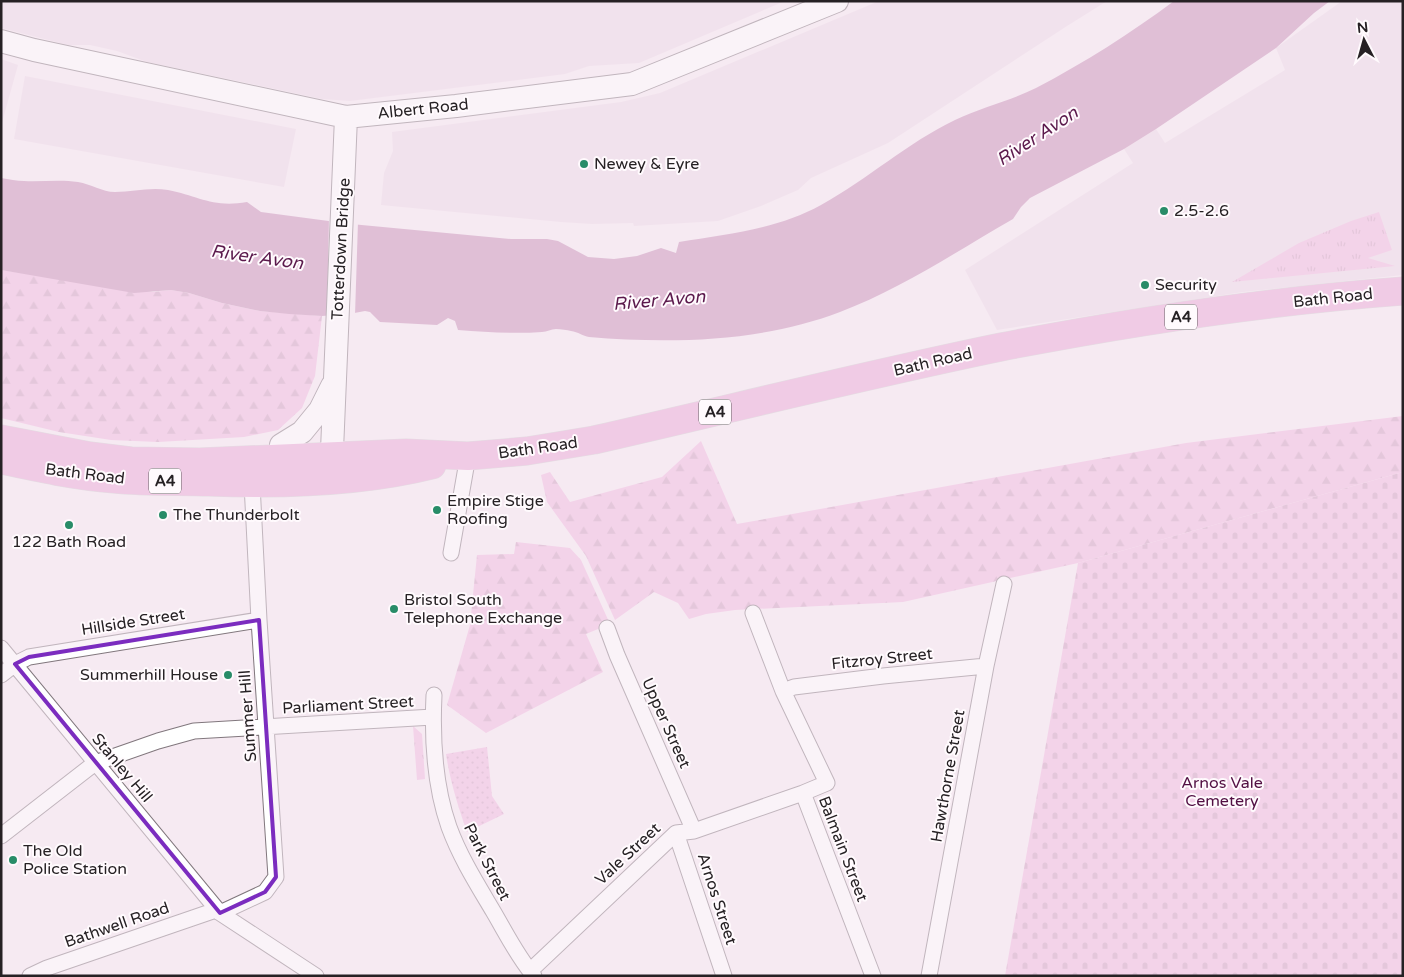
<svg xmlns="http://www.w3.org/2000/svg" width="1404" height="977" font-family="'Varela Round',sans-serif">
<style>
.built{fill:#ecdae6}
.grass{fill:url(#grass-tufts)}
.forest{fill:url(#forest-firs)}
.cemetery{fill:url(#cemetery-stones)}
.garden{fill:url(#garden-dots)}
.water{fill:#c58db4}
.pier{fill:#f6eaf2}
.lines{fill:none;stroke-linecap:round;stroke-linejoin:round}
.street-casing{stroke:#81777d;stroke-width:17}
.secondary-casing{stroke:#81777d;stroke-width:24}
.highway-casing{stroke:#cfcecf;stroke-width:29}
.street{stroke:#fff;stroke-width:15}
.secondary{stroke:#fff;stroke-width:22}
.highway{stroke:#e8a7d4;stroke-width:28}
.marked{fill:none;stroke:#7b2cbf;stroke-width:4;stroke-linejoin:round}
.poi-dot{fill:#288c68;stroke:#fffafd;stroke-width:2}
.labels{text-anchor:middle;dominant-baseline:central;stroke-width:4;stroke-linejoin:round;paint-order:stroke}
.shield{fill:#fffafd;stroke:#676265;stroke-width:1}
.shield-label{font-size:15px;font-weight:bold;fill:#262124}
.street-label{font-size:16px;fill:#262124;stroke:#fffafd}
.poi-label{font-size:16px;fill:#262124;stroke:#fffafd;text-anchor:start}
.park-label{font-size:16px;fill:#520f43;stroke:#fffafd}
.water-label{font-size:18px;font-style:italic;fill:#5b194c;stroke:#fffafd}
</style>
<defs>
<pattern id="grass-tufts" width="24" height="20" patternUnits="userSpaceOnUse" patternTransform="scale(1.25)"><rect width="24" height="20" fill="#f0b8de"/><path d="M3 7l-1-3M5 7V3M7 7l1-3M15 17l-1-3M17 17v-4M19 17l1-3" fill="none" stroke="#ce9ebe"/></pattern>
<pattern id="forest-firs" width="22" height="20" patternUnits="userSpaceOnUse" patternTransform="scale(1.25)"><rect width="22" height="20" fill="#f0b8de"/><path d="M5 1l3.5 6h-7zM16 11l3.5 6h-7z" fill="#ce9ebe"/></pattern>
<pattern id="cemetery-stones" width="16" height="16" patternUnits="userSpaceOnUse" patternTransform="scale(1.25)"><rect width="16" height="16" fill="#f0b8de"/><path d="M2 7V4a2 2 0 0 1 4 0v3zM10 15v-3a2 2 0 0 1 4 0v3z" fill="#ce9ebe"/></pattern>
<pattern id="garden-dots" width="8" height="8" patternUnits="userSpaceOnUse" patternTransform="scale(1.25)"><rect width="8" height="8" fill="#f0b8de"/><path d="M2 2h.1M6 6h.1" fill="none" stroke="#ce9ebe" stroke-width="1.8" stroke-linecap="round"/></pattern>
</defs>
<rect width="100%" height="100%" fill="#f6eaf2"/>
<!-- built -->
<path class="built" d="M1,1H785L639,63L589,66L565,74L350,101L322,99L147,62L117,51L90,45H68L1,28Z
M879,1H1107L1067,26L888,143L811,178L798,190L761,206L718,221L634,226L633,223L592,224L561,222L381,205L384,173L393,151L392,132L621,102L660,93Z
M1342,1H1403V275L1243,292L997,330L965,270L1133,163L1124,149L1156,129L1165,143L1285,70L1276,48Z
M1,59L18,65L1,126Z
M25,76L296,129L284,187L14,139Z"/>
<!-- grass -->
<path class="grass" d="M1379,212L1392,250L1368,258L1395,266L1232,282L1299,243L1351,221Z
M413,726L422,734L425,779L417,780Z"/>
<!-- forest -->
<path class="forest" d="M1,270L153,292L171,290L189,293L222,303L260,311L322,316L315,376L302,408L278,430L244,437L158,442L111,440L59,432L1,418Z
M1403,416V472L1078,563L903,602L735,610L706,614L689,619L678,603L654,592L615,620L586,556L547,502L541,475L550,472L570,502L662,477L701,441L737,524L1186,443Z
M516,542L570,548L581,560L610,624L586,634L603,672L486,733L447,705L470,625L477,555L514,554Z"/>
<!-- cemetery -->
<path class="cemetery" d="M1403,472V976H1005L1078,563Z"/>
<!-- garden -->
<path class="garden" d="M487,747L492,796L504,814L467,832C458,806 450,781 446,754Z"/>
<!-- water -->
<path class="water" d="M1174,1H1330L1314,13L1276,48L1156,129L1124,149L1030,198L1021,207L1013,219C957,251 901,289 840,312C761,342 672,344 589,337C583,336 578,332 571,331C567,330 561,329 556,329C551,329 547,332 542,332C514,334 486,332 458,330L455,321L448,318L437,325L380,322L370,312L365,311L349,314L322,316L289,314L260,311L222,303L189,293L171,290L134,293L1,270V178C9,179 17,181 24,181C42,182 60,179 78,182C91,184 102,192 115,192C133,192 149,187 168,190C199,196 212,208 247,202L261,212L351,224L511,239H547L558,241L588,257L614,259L637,256L661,248L676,253L679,242C727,234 778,229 821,205C868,179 907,143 955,120C982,107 1010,101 1036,88C1084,63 1131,33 1174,1Z"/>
<!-- pier -->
<path class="pier" d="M329,218L358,222L355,315L327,318Z"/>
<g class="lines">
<defs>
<path id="street" d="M451,553L468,456
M753,613L783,691L827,783L803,793L873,976
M607,628L617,655L694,831
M1,648L220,913L316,976
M1,675L15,664L29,657L259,620
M783,691L794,687L883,676L986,666
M434,695C432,737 435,787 449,827C460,857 477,884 493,911C506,933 517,956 534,976
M676,833L724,976
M1,836L95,763L158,741L194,731L433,717
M220,913L265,892L276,877L259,620L252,484
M530,971L676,833L694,831L803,793
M30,976L47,968L216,910
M929,976L986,666L1004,584"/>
<path id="secondary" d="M1,41L34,50L346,117L456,106L632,84L837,1
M281,445L302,432L320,410L332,386
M331,474L346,117"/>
<path id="highway" d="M1,439L90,456L131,461L200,462L406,453L468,456L527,451L594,440C730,409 865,375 1001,347C1134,321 1268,301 1403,291
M1,460C38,468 76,476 114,479C145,482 177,481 209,482C283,485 360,483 432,465"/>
</defs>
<!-- street casing -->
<use href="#street" class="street-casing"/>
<!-- secondary casing -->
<use href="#secondary" class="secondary-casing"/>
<!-- highway casing -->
<use href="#highway" class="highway-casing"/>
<!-- street -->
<use href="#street" class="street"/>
<!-- secondary -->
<use href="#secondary" class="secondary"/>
<!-- highway -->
<use href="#highway" class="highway"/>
</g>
<!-- marked area -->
<path d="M0 0H1404V977H0ZM259,620L276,877L265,892L220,913L15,664L29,657Z" fill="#f6eaf2" fill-opacity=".55" fill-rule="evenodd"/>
<path class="marked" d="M259,620L276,877L265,892L220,913L15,664L29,657Z"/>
<!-- markers -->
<g class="poi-dot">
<circle cx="584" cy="164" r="5"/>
<circle cx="1164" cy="211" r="5"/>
<circle cx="1145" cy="285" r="5"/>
<circle cx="437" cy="510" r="5"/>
<circle cx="163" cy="515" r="5"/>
<circle cx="69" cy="525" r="5"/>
<circle cx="394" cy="609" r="5"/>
<circle cx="228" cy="675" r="5"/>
<circle cx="13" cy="860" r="5"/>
</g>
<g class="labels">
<!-- shield labels -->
<g class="shield">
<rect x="1165" y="304.5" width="32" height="25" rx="4"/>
<rect x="699" y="399.5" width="32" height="25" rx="4"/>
<rect x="149" y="468.5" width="32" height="25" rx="4"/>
</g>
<g class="shield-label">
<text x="1181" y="317">A4</text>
<text x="715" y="412">A4</text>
<text x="165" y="481">A4</text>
</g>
<!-- street labels -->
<g class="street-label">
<text transform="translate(423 109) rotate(-6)">Albert Road</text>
<text transform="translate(341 249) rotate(-87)">Totterdown Bridge</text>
<text transform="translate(1333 298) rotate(-6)">Bath Road</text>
<text transform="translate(933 362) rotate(-13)">Bath Road</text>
<text transform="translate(538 448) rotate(-8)">Bath Road</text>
<text transform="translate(85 474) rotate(7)">Bath Road</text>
<text transform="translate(133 622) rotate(-9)">Hillside Street</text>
<text transform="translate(882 659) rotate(-6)">Fitzroy Street</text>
<text transform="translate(348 705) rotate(-3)">Parliament Street</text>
<text transform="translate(248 716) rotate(-94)">Summer Hill</text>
<text transform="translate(666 723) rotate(66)">Upper Street</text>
<text transform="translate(122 768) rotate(50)">Stanley Hill</text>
<text transform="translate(948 776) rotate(-80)">Hawthorne Street</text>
<text transform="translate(843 849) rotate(69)">Balmain Street</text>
<text transform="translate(628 854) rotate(-43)">Vale Street</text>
<text transform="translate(487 862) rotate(63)">Park Street</text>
<text transform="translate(717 899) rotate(72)">Arnos Street</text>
<text transform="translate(117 925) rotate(-19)">Bathwell Road</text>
</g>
<!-- poi labels -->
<g class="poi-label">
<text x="594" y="164">Newey &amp; Eyre</text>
<text x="1174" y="211">2.5-2.6</text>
<text x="1155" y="285">Security</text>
<text x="447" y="501">Empire Stige<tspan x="447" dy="18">Roofing</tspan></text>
<text x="173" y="515">The Thunderbolt</text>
<text x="69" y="542" text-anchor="middle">122 Bath Road</text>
<text x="404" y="600">Bristol South<tspan x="404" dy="18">Telephone Exchange</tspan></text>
<text x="218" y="675" text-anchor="end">Summerhill House</text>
<text x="23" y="851">The Old<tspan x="23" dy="18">Police Station</tspan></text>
</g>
<!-- park labels -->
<g class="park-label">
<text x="1222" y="783">Arnos Vale<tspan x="1222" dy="18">Cemetery</tspan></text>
</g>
<!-- water labels -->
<g class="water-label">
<text transform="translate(1037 136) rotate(-33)">River Avon</text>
<text transform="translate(257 257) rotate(8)">River Avon</text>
<text transform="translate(659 300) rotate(-5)">River Avon</text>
</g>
</g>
<!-- border -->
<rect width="1404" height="977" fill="none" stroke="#262124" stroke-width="5"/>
<!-- north arrow -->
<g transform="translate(1364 40) rotate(354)" stroke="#fffafd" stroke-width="4" paint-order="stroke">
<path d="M0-4L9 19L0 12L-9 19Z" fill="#262124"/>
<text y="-8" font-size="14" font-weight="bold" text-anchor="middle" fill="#262124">N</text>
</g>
</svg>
